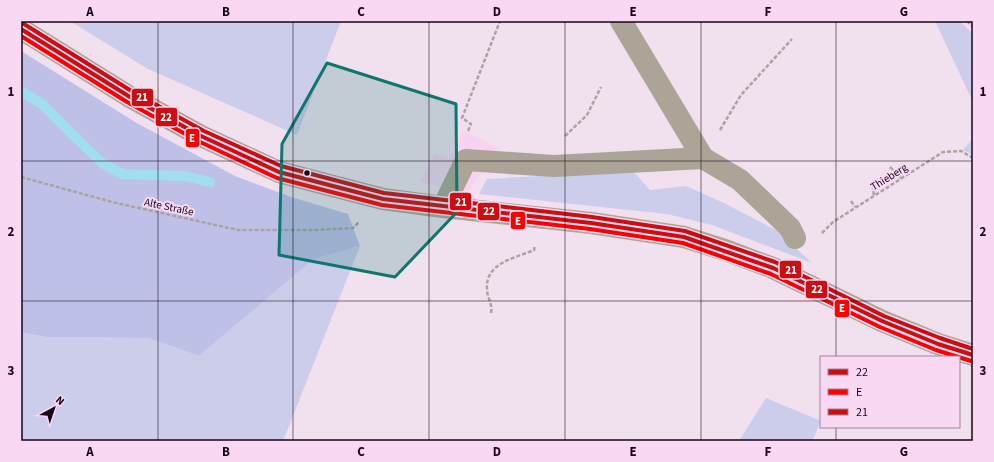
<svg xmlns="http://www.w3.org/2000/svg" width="994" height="462" font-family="'Source Sans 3',sans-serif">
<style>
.built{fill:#f6d4f1}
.green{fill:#cccceb}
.forest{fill:#bec0e8}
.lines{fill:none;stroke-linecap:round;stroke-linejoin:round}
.stream{stroke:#a1deef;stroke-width:10}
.path{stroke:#aba39f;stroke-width:2.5;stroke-dasharray:4 2;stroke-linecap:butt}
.minor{stroke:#aca497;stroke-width:22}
.bus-1-casing{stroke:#f9d8f3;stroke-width:7}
.bus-2-casing{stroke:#f9d8f3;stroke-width:7}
.bus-3-casing{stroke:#f9d8f3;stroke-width:7}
.bus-1{stroke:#cb0e11;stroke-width:4}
.bus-2{stroke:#f00;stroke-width:4}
.bus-3{stroke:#cb0e11;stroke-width:4}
.marked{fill:#0f766e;fill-opacity:0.2;stroke:#0f766e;stroke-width:3;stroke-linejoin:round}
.grid{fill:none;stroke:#170615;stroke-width:1;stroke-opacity:0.55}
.bus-dot{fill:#170615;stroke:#f9d8f3;stroke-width:1.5}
.labels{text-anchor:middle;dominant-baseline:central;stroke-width:4;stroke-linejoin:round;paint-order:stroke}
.street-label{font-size:11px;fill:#170615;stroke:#f9d8f3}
.line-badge{stroke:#f9d8f3;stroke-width:1.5}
.badge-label{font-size:11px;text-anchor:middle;font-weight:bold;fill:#fff}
.neatline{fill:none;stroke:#170615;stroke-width:1.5}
.grid-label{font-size:13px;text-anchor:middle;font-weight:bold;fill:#170615}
</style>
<rect width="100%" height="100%" fill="#f1e0ee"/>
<!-- built -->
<path class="built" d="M463,130L498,148L468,193L420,182L435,153L449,159Z"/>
<!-- green -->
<path class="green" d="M70,21H341L297,135L148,69Z
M935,21H960L973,34V102Z
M973,138V155L963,150Z
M633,171L650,190L686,186L724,203L776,230L812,263L712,225L667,214L479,194L487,179Z
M360,246L283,441H21V332L45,337L148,338L199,356L314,259Z
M766,398L821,421L813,439L817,441H739Z"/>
<!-- forest -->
<path class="forest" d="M21,51L135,122L235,176L291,197L348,214L360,246L314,259L199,356L148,338L45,337L21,332Z"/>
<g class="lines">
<!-- stream -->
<path class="stream" d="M21,91L42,104L102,163L122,174L185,176L210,182"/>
<!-- path -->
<path class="path" d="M967,21L973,27
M720,130L741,95L792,39
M468,131L471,124L462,118L500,21
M565,136L587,115L601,87
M890,167L901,178
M21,177L112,202L238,230H316L353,228L359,222
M874,195L873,189L879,183L877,181
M851,201L855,207
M822,233L833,222L943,152L961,151L973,158
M491,313C493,304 487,298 487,289C485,263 515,258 534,250L535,245"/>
<!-- minor -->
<path class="minor" d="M621,21L703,158
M21,29L130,97L201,136L279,172L383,199L443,207L591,223L684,237L725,250L773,268L882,321L938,344L973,355
M443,207L466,160L554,166L703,158L740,180L790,228L795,238"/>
<defs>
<path id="bus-1" d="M21,29L130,97L201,136L279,172L383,199L591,223L684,237L773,268L882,321L938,344L973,355"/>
<path id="bus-2" d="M21,36L127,102L198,141L277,178L382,205L590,229L683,243L771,274L880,327L936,350L971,361"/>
<path id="bus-3" d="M24,24L133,92L204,131L281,166L384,193L592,217L685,231L775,262L884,316L940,338L973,349"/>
</defs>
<!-- bus-1 casing -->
<use href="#bus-1" class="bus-1-casing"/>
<!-- bus-2 casing -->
<use href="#bus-2" class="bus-2-casing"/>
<!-- bus-3 casing -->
<use href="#bus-3" class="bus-3-casing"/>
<!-- bus-1 -->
<use href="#bus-1" class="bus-1"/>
<!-- bus-2 -->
<use href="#bus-2" class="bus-2"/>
<!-- bus-3 -->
<use href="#bus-3" class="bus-3"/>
</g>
<!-- marked area -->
<path class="marked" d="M327,63L456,104L457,212L395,277L279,255L282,144Z"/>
<!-- grid -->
<path class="grid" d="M158,21V441M293,21V441M429,21V441M565,21V441M701,21V441M836,21V357M21,161H973M21,301H973M836,427V441"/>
<!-- markers -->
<circle class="bus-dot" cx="307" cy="173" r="3.5"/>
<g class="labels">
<!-- street labels -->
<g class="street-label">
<text transform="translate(889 177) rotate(-32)">Thieberg</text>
<text transform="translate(169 207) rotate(12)">Alte Straße</text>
</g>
</g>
<g class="line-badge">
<rect x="131" y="88" width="23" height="19" rx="4" fill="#cb0e11"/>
<rect x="155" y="107" width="23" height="20" rx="4" fill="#cb0e11"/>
<rect x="185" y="128" width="15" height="20" rx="4" fill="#f00"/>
<rect x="449" y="192" width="23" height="19" rx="4" fill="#cb0e11"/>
<rect x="477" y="202" width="23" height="19" rx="4" fill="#cb0e11"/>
<rect x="510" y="211" width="16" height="19" rx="4" fill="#f00"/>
<rect x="779" y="260" width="23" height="19" rx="4" fill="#cb0e11"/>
<rect x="805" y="280" width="23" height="19" rx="4" fill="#cb0e11"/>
<rect x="834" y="299" width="16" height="19" rx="4" fill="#f00"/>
</g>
<g class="badge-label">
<text x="142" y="101">21</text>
<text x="166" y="121">22</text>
<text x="192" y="142">E</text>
<text x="461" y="206">21</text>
<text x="489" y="215">22</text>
<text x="518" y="225">E</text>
<text x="791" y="274">21</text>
<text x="817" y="293">22</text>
<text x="842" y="312">E</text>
</g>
<!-- border -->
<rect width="994" height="462" fill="none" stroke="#f9d8f3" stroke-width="44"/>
<!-- legend -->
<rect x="820" y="356" width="140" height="72" fill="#f9d8f3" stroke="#9f849a"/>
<rect x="828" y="369" width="20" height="6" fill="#cb0e11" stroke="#9f849a"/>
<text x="856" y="376" font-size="12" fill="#170615">22</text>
<rect x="828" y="389" width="20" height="6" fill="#ff0000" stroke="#9f849a"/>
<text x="856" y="396" font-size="12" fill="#170615">E</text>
<rect x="828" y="409" width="20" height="6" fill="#cb0e11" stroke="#9f849a"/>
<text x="856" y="416" font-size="12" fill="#170615">21</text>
<!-- north arrow -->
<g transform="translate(54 408) rotate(40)" stroke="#f9d8f3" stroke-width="3" paint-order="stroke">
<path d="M0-3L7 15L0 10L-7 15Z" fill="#170615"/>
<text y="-6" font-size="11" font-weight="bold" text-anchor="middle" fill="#170615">N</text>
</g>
<rect x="22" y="22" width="950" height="418" class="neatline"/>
<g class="grid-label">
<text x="90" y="16">A</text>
<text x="226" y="16">B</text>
<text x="361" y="16">C</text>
<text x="497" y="16">D</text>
<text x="633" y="16">E</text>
<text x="768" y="16">F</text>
<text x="904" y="16">G</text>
<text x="11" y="96">1</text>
<text x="983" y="96">1</text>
<text x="11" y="236">2</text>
<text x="983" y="236">2</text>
<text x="11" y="375">3</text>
<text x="983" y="375">3</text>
<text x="90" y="456">A</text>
<text x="226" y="456">B</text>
<text x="361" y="456">C</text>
<text x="497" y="456">D</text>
<text x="633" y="456">E</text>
<text x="768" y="456">F</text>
<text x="904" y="456">G</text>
</g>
</svg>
